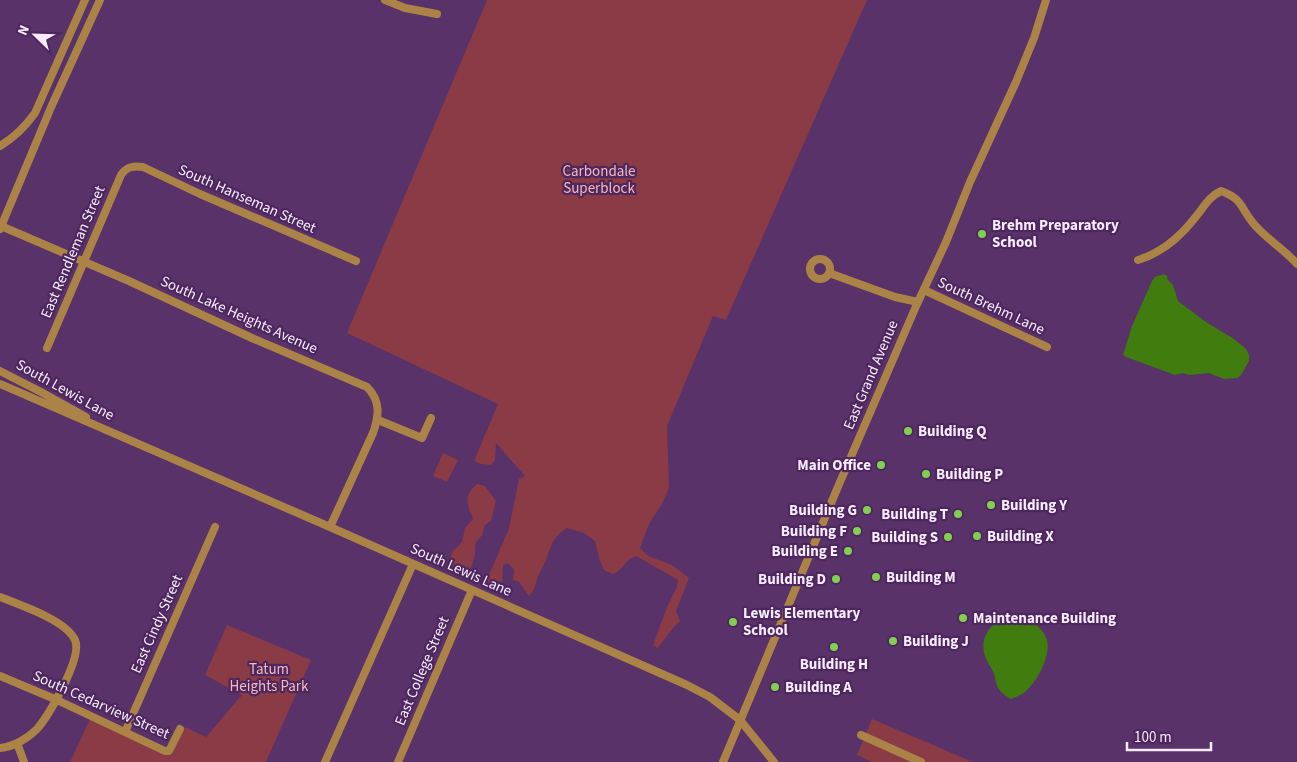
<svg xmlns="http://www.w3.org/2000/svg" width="1297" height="762" font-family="'Source Sans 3',sans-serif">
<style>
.green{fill:#8a3b45}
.water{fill:#417c0f}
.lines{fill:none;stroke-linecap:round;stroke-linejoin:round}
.minor{stroke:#ac8346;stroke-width:8}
.poi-dot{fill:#82d04f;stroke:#4d275d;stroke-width:2}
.labels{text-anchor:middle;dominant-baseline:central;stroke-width:4.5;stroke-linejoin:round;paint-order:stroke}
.park-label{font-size:15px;fill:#f6b9bd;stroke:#4d275d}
.street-label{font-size:15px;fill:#f8ebff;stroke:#4d275d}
.poi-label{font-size:15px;font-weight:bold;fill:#f8ebff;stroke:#4d275d;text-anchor:start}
</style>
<rect width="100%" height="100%" fill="#583269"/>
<!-- green -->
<path class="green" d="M487,0H867L726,320L713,316L667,426L669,488L662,504L649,524L640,548L648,556L672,565L689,578L676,611L680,621C670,629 666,640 657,648L653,645L667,607L677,587L678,580L636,556C624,560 624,569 613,574L604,570L599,558L595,541L584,533L567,528C552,537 552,545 546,560C544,565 541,570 539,574C535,583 536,589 529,596L519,582L513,580L514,570L508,563L503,565L502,585L496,590L488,587L487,580L509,528L519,479L525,476L496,443L495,460L491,465L481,464L474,461L498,404L347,333Z
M443,453L458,460L447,482L433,476Z
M477,484L485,486L496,501L491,521L485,525L482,535L475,544C476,555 474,564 467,574L459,572L451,567L449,560L453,551L462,542L465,528L473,519C467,504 463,495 477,484Z
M227,625L311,660L266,762H70L90,719L165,754L172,755L185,727L206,737L242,695L205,675Z
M872,719L973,762H872L857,755Z"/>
<!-- water -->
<path class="water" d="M1164,274L1167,276L1168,280L1173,285L1178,301L1206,322L1234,339L1246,349L1249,355V361L1241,375L1237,378L1224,379L1209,373L1189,375L1183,373L1175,375L1126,357L1123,355L1132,326L1152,281L1155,277Z
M1015,613C1028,618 1043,626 1047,640C1051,656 1037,682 1025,692C1021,695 1016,697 1011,699C1004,695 997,690 996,682C995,679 995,676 994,674C991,666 986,662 984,652C980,632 997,618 1015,613Z"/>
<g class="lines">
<!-- minor -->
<path class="minor" d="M385,0L405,8L437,14
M0,146C15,137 25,127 35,113L85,0
M1,226L129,281L254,339L367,387C381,401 379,416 373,433L330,527
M0,229L52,105L100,0
M810 269a10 10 0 1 1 20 0a10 10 0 1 1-20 0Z
M1138,260C1161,253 1179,238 1194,219C1203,209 1208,197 1221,191C1243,199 1240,207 1253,223C1266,239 1284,249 1297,264
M829,273L895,297L918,302
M924,290L1047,347
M47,348L121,175C127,166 134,166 143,167L200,194L356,261
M0,371L41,392L86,417
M0,384L330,527L687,685L710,697L740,720L774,762
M378,420L422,438L431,418
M0,597C20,605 66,620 75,640C83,657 49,715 37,729C27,739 13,747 0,748
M0,676L57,700L165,751H169L180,729
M125,732L215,527
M861,735L921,762
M17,743L24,762
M325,762L413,564
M398,762L472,590
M723,762L837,489L917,304L946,242L970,182L1016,82L1034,38L1046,0"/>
</g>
<!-- markers -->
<g class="poi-dot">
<circle cx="982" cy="234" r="5"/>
<circle cx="908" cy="431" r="5"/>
<circle cx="881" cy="465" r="5"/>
<circle cx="926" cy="474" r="5"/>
<circle cx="991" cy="505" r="5"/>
<circle cx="867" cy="510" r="5"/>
<circle cx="958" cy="514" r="5"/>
<circle cx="857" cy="531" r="5"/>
<circle cx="977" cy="536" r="5"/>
<circle cx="948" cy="537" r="5"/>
<circle cx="848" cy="551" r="5"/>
<circle cx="876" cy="577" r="5"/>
<circle cx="836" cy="579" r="5"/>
<circle cx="963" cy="618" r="5"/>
<circle cx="733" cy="622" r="5"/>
<circle cx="893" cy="641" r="5"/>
<circle cx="834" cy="647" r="5"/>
<circle cx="775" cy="687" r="5"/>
</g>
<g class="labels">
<!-- park labels -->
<g class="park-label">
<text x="599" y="171">Carbondale<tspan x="599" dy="17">Superblock</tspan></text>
<text x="269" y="669">Tatum<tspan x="269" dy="17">Heights Park</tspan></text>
</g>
<!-- street labels -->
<g class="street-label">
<text transform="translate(247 199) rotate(24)">South Hanseman Street</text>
<text transform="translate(73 252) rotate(-67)">East Rendleman Street</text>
<text transform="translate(991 306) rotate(25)">South Brehm Lane</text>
<text transform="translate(239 315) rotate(24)">South Lake Heights Avenue</text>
<text transform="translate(871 375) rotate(-67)">East Grand Avenue</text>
<text transform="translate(65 390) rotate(29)">South Lewis Lane</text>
<text transform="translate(461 570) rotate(24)">South Lewis Lane</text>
<text transform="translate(157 624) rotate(-66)">East Cindy Street</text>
<text transform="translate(422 671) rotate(-67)">East College Street</text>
<text transform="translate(101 705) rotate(24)">South Cedarview Street</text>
</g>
<!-- poi labels -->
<g class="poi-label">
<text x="992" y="225">Brehm Preparatory<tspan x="992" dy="17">School</tspan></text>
<text x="918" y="431">Building Q</text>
<text x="871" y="465" text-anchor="end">Main Office</text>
<text x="936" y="474">Building P</text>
<text x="1001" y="505">Building Y</text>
<text x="857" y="510" text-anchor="end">Building G</text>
<text x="948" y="514" text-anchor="end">Building T</text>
<text x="847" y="531" text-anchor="end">Building F</text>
<text x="987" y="536">Building X</text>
<text x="938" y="537" text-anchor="end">Building S</text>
<text x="838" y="551" text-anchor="end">Building E</text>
<text x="886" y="577">Building M</text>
<text x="826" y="579" text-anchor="end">Building D</text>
<text x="743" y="613">Lewis Elementary<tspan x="743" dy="17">School</tspan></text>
<text x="973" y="618">Maintenance Building</text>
<text x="903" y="641">Building J</text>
<text x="834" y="664" text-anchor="middle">Building H</text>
<text x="785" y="687">Building A</text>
</g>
</g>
<!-- north arrow -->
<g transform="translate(35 35) rotate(293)" stroke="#4d275d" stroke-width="4" paint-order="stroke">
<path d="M0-4L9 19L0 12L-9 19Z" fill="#f8ebff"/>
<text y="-8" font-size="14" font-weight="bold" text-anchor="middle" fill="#f8ebff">N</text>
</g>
<!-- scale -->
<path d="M1127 742v8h84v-8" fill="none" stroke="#f8ebff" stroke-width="2.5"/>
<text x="1134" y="742" font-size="15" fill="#f8ebff" stroke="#4d275d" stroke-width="4" paint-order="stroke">100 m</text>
</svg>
